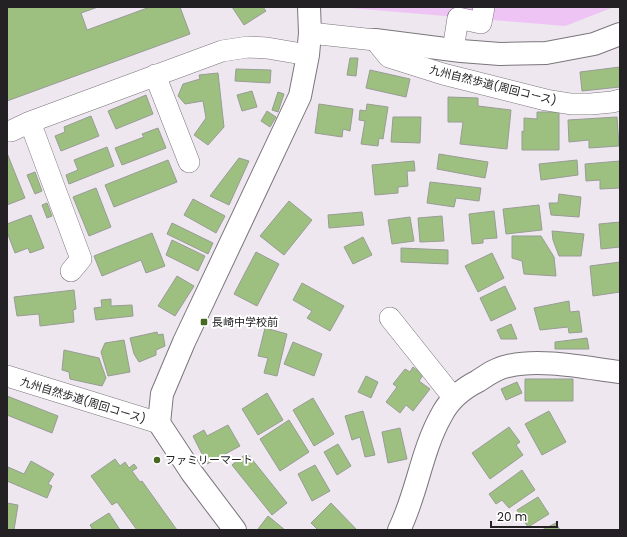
<svg xmlns="http://www.w3.org/2000/svg" width="627" height="537" font-family="Poppins,'Noto Sans JP',sans-serif">
<style>
.green{fill:#eec4f4}
.building{fill:#9dc080;stroke:#989c95}
.lines{fill:none;stroke-linecap:round;stroke-linejoin:round}
.street-casing{stroke:#7b757c;stroke-width:22}
.secondary-casing{stroke:#7b757c;stroke-width:24}
.street{stroke:#fff;stroke-width:21}
.secondary{stroke:#fff;stroke-width:22}
.poi-dot{fill:#466921;stroke:#fff;stroke-width:1.5}
.labels{text-anchor:middle;dominant-baseline:central;stroke-width:4;stroke-linejoin:round;paint-order:stroke}
.street-label{font-size:11px;fill:#232124;stroke:#fff}
.poi-label{font-size:11px;fill:#232124;stroke:#fff;text-anchor:start}
</style>
<rect width="100%" height="100%" fill="#eee7ef"/>
<!-- green -->
<path class="green" d="M339,7H614L565,26Z"/>
<!-- building -->
<path class="building" d="M7,7H98L81,13L87,30L150,7H180L190,34L7,101Z
M232,7H263L266,11L244,25Z
M350,58H358L356,76L347,75Z
M620,67V87L582,91L580,72Z
M236,69L271,70L270,83L235,81Z
M370,70L410,79L406,97L366,88Z
M218,73L224,127L208,145L194,135L206,118L203,101L185,104L178,96L183,84L200,79L199,75Z
M252,91L257,107L242,111L237,95Z
M278,92L284,94L278,112L272,110Z
M146,95L153,114L116,129L108,111Z
M448,97L478,98V106L511,110L507,149L460,144L463,122H448Z
M319,104L353,109L350,131L343,129L342,137L315,133Z
M367,104L388,107L383,139L379,138L378,146L361,144L365,121L359,120L360,110L366,111Z
M267,111L276,117L270,127L261,121Z
M537,112H559V150H522V131L524,132V118L537,119Z
M91,116L99,136L61,151L55,136L65,132L64,127Z
M393,117H421L420,143L391,142Z
M617,117L619,146L589,148V140L569,142L568,120Z
M158,128L166,148L122,165L115,148L144,137L142,134Z
M107,147L114,166L69,184L66,175L78,170L74,160Z
M7,153L25,198L7,205Z
M439,154L488,162L485,178L437,169Z
M239,158L249,161L229,205L210,196Z
M168,160L177,182L114,207L105,185Z
M577,160L578,175L541,180L539,164Z
M414,161L415,171H407L408,186L398,187V193L375,195L372,165Z
M620,161V188L600,189V180L586,181L585,164Z
M35,172L42,191L35,194L27,175Z
M430,182L481,188L479,201L456,198L454,207L427,203Z
M96,188L111,227L89,236L73,197Z
M559,194L581,197L579,217L551,215L549,203H558Z
M193,199L225,216L216,233L184,215Z
M289,201L312,220L284,255L260,236Z
M47,203L52,216L47,218L42,205Z
M539,205L542,230L506,234L503,209Z
M494,211L497,238L483,239V243L472,244L469,214Z
M362,212L364,225L329,228L328,215Z
M31,215L44,248L30,253L28,248L15,253L7,232V224Z
M442,216L444,241L420,242L418,218Z
M410,217L414,241L392,244L388,220Z
M620,222V247L601,249L599,224Z
M172,223L213,243L208,254L167,234Z
M552,231L584,234L581,256H559L553,240Z
M152,233L165,266L146,273L141,260L102,276L94,256Z
M512,236H541L554,257L556,276L524,274L522,261L512,258Z
M363,237L372,255L353,264L344,247Z
M172,240L205,256L198,271L166,255Z
M401,248L448,250V264L401,262Z
M256,252L279,264L257,306L234,294Z
M492,253L504,278L478,292L465,266Z
M620,262V292L593,296L590,266Z
M177,276L194,286L175,316L158,306Z
M302,283L344,306L330,331L307,318L312,311L293,300Z
M505,286L516,309L491,321L480,298Z
M74,290L76,309L73,310L74,322L40,326L39,314L17,316L14,297Z
M111,299V306L132,305L133,316L96,320L94,308L102,307L101,300Z
M569,301L570,312L579,311L582,332L569,333L568,327L540,330L534,308Z
M511,324L517,339H501L497,330Z
M265,328L287,334L277,376L264,373L268,358L258,356Z
M157,332L158,335L163,334L165,346L156,350V355L139,362L134,354L130,338Z
M587,338L589,349H555V342Z
M124,340L130,372L108,376L101,352L105,343Z
M293,342L322,354L314,376L284,364Z
M64,350L99,358L106,378L102,386L70,379L69,372L62,370Z
M413,367L423,375L419,381L430,389L413,411L406,405L400,413L386,402L397,387L393,384L405,369L410,372Z
M366,376L378,382L371,398L358,392Z
M525,379H573V401H525Z
M517,382L522,393L506,400L501,389Z
M267,393L283,420L258,435L242,409Z
M7,396L58,416L52,433L7,415Z
M313,398L334,434L314,446L293,410Z
M363,411L375,455L365,457L360,437L352,440L345,416Z
M549,411L566,442L542,455L525,424Z
M289,420L309,452L280,471L260,439Z
M228,425L240,446L207,464L193,436L204,430L207,436Z
M509,427L520,442L516,445L523,455L490,479L472,453Z
M400,428L407,459L388,463L382,432Z
M338,444L351,466L337,475L324,452Z
M247,453L287,503L272,515L232,465Z
M115,459L120,466L125,462L129,468L134,464L137,468L132,471L140,482L142,481L177,530H137L117,502L112,505L91,476Z
M31,461L54,474L48,484L52,486L47,498L7,481L8,467L24,474Z
M315,465L330,491L312,501L298,474Z
M522,470L535,490L509,508L502,500L496,504L489,494Z
M538,497L549,514L528,527L517,510Z
M7,503L18,505L14,530H7Z
M331,503L357,530H318L311,523Z
M109,513L120,530H93L90,525Z
M268,516L285,530H259L258,529Z
M556,523L560,530H542Z"/>
<g class="lines">
<defs>
<path id="street" d="M310,33L375,40L389,57L443,74L546,100L571,104H591L612,102L620,100
M453,50L458,18L481,23L484,7
M155,75L189,162
M30,122L81,259L71,271
M11,131L30,122L222,51L248,47L267,48L308,55
M390,318L453,397
M7,376L159,423"/>
<path id="secondary" d="M375,40L461,51L500,54L546,53L594,44L620,34
M235,530L192,473L159,423L162,394L184,342L300,96L308,55L310,33L309,7
M399,530C417,494 421,452 441,416C449,400 462,389 478,381C487,375 497,368 508,366C541,358 587,368 620,372"/>
</defs>
<!-- street casing -->
<use href="#street" class="street-casing"/>
<!-- secondary casing -->
<use href="#secondary" class="secondary-casing"/>
<!-- street -->
<use href="#street" class="street"/>
<!-- secondary -->
<use href="#secondary" class="secondary"/>
</g>
<!-- markers -->
<g class="poi-dot">
<rect x="200" y="318" width="8" height="8" rx="2"/>
<circle cx="157" cy="460" r="4"/>
</g>
<g class="labels">
<!-- street labels -->
<g class="street-label">
<text transform="translate(493 85) rotate(14)">九州自然歩道(周回コース)</text>
<text transform="translate(83 400) rotate(17)">九州自然歩道(周回コース)</text>
</g>
<!-- poi labels -->
<g class="poi-label">
<text x="212" y="322">長崎中学校前</text>
<text x="165" y="460">ファミリーマート</text>
</g>
</g>
<!-- border -->
<rect width="627" height="537" fill="none" stroke="#232124" stroke-width="16"/>
<!-- scale -->
<path d="M491 521v6h66v-6" fill="none" stroke="#232124" stroke-width="2"/>
<text x="497" y="521" font-size="12" fill="#232124" stroke="#ffffff" stroke-width="3" paint-order="stroke">20 m</text>
</svg>
